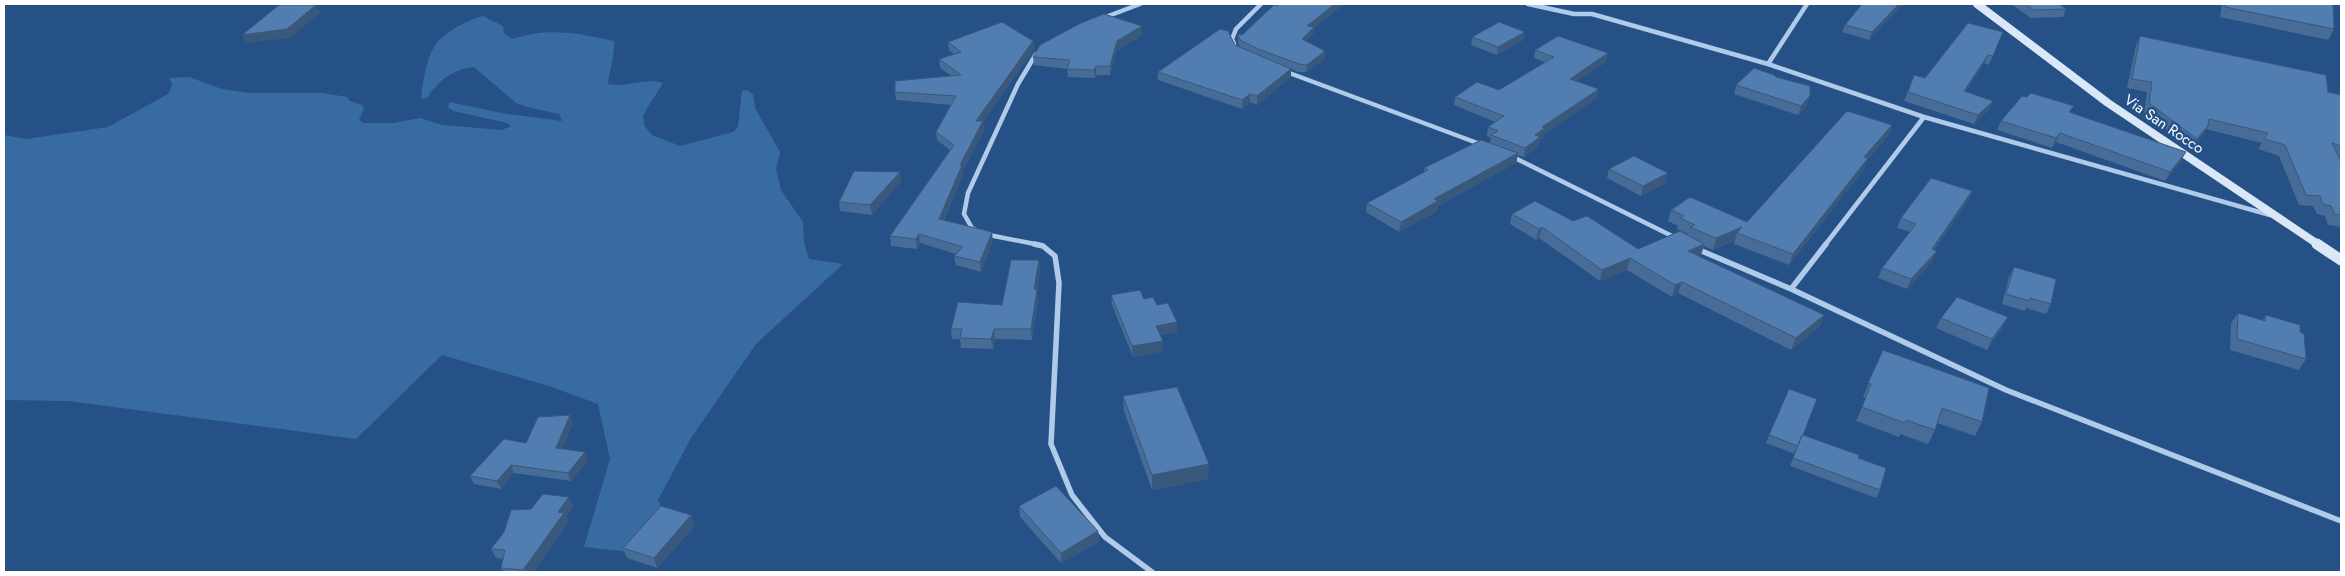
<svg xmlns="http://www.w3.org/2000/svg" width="2345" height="576" font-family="Jost,sans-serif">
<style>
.green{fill:#396ba3}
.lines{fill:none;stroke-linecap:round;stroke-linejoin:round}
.street-far1{stroke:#b0cbe9;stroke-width:4.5}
.street{stroke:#b0cbe9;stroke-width:5.5}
.secondary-far1{stroke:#dae7f7;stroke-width:8}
.secondary{stroke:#dae7f7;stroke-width:11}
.wall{fill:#466c97}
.shaded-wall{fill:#39587b}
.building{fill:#517db0;stroke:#39587b}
.labels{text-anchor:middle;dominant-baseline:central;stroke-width:5;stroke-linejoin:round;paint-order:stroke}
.street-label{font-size:15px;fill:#fff;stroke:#255186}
</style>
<rect width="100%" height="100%" fill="#255186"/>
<!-- green -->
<path class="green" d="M483,16L503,26L504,33L512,39C549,27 577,33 614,41C616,47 609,75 608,84C626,88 646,77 663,83L643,115L644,125L652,135L680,146L733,132L738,127L742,91L747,90L753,94L755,108L780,152L776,169L781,190L803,222L804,242L809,259L843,264L756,344L691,438L658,500L665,515L629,552L584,547L610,459L598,404L549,386L442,355L356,439L68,401L4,400V135L26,139L108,127L168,94L172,85L169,78L189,77L222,89L249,93H322L347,97L350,101L362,105L364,109L359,119L363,123H393L420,118L442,125L502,130L511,126L507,123L453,111L448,107L450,102L501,113L562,121L559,114L531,108L516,103L474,67C453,69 439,80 427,98L421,99C422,84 426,61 434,47C441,34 469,19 483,16Z"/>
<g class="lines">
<!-- street-far1 -->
<path class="street-far1" d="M1528,4L1574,14H1592L1768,64L1924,117L2270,215
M1103,18L1140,4
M1234,44L1232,39L1236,29L1261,4
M1768,64L1807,4
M1284,71L1480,144
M1511,156L1676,238
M976,230L972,228L964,214L968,193L1018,84L1036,54
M989,235L1040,245
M1825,245L1924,117"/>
<!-- street -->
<path class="street" d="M1034,244L1043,246L1055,256L1059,283L1051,444L1072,495L1105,537L1152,572
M1697,249L1791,289L2006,390L2341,521
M1791,289L1826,244"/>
<!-- secondary-far1 -->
<path class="secondary-far1" d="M1977,4L2108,103L2319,245"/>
<!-- secondary -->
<path class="secondary" d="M2317,244L2341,260"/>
</g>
<!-- wall -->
<path class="wall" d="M1279,4H1344L1314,28L1313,34L1306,41L1325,51V59L1306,72H1298L1291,69V77L1257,105L1250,102L1242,109L1158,80V72L1235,45L1240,47L1238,42V34L1242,35Z
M1903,4L1869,40L1842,32L1845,25Z
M2011,4H2059L2066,9L2063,17L2031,18Z
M2222,4H2333L2334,29L2328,40L2220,17Z
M1142,26V35L1117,50L1110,75H1096L1095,78L1068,77L1067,69L1034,65L1033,57Z
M1525,32L1523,40L1497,55L1471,45L1472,37Z
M2003,32L1989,65L1984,63L1965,92L1993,101L1989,109L1974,124L1904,101L1914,75L1925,78Z
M2140,36L2328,92L2341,95V159L2340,158L2341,162V227L2328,225L2325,216L2317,214L2313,206L2299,205L2279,156L2258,149L2262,143L2206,129L2202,136L2192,149L2144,113L2147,92L2127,88L2136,45Z
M1033,41L1034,49L983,122L984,130L963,171V174L944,220L993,241L981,272L956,265L954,256L956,254L920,243L917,249L891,246L890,236L950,150L937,140L936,132L951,105L896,100L895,92L952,76L940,68L939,59L954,54L949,50L948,42Z
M1535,50L1608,53L1606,62L1577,81L1599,89L1597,98L1544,134L1543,138L1539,140L1538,146L1524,157L1518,155L1516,163L1438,206L1437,211L1399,232L1366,212L1367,203L1424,172V168L1490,143L1491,138L1487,136L1488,127L1495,122L1454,105L1455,97L1499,90L1545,62L1534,58Z
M1776,77L1807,105L1798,115L1734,94L1736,85Z
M2071,112L2181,161L2165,181L2056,142L2052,148L1997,130L2001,121Z
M1892,125L1888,136L1867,160L1864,169L1789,265L1734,244L1735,240L1713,250L1704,246L1701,255L1699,256L1824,315L1820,326L1791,350L1678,293L1672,297L1627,270L1600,281L1539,238L1536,240L1510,224L1512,214L1573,221L1638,249L1687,235L1688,234L1677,229L1678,226L1668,221L1671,210L1747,222Z
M1609,169L1666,183L1641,196L1607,178Z
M900,172L901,181L872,215L840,211L839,202Z
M1972,191L1968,201L1934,250L1933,261L1907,289L1878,278L1882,268L1910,232L1897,228L1901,218Z
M1039,260L1040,270L1037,289L1038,299L1032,340L995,339L993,349L961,348L960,339H952L951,329L1002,305Z
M2014,267L2051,304L2046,314L2026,308L2025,311L2002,304L2009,277Z
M1111,295L1144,299L1157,305L1177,322V332L1160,335L1163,351L1133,357L1112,305Z
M2238,313L2263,320L2266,315L2300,332L2306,359L2299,370L2230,350L2231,323Z
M1941,318L2003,327L1987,350L1936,328Z
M1883,350L1982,422L1975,436L1937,423L1935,430L1928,444L1900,434L1899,437L1856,421L1866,398L1863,397Z
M1123,396L1208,479L1152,490L1124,411Z
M573,423L562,449L588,460L571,481L514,473L501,489L474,484L470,476L526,443Z
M1769,435H1803L1858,458L1880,490L1876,498L1790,466L1799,442L1795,454L1766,443Z
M569,497L573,507L566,517L568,523L533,572H503L501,568L503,559L496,558L491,549L531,509Z
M1019,506L1098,531L1099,542L1061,563L1020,517Z
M691,515L695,526L657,568L627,558L623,548Z"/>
<!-- shaded-wall -->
<path class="shaded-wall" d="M1335,4H1344L1314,28L1313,34L1301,47L1302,39L1307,26Z
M1899,4H1903L1869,40L1872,32Z
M316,5L320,13L290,38L246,43L242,35Z
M1142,26V35L1117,50L1110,75V66L1117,41Z
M1525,32L1523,40L1497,55L1498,47Z
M1033,41L1034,49L983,122L984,130L963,171V174L940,228L939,219L960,165L976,121Z
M1325,51V59L1306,72L1307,65Z
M1608,53L1606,62L1569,87L1570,79Z
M1988,55L1984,63L1960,100L1964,91Z
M1096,66V75L1095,78L1094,70Z
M1291,69V77L1257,105V96Z
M1599,89L1597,98L1544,134L1543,138L1539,140L1538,146L1524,157L1525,148L1542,127Z
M1250,94V102L1242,109V100Z
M1810,96L1807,105L1798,115L1801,106Z
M1993,101L1989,109L1974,124L1978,115Z
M1892,125L1888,136L1867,160L1864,169L1789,265L1793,254L1864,157Z
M2208,126L2202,136L2192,149L2197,139Z
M2060,133L2056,142L2052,148L2056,138Z
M2186,152L2181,161L2165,181L2170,172Z
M1518,153L1516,163L1438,206L1437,211L1399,232L1401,222L1434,199Z
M900,172L901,181L872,215L870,205Z
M1668,173L1666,183L1641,196L1643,186Z
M1972,191L1968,201L1927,259L1932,249Z
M1542,227L1539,238L1536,240L1539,229Z
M1742,227L1737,233L1735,240L1713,250L1716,238Z
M992,232L993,241L981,272L980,262Z
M919,234L920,243L917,249L916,239Z
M1704,244L1701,255L1685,262L1688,251Z
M1937,251L1933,261L1907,289L1911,279Z
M1630,258L1627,270L1600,281L1602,270Z
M1039,260L1040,270L1035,299L1034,289Z
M1682,282L1678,293L1672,297L1675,285Z
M1037,289L1038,299L1032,340L1031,329Z
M1824,315L1820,326L1791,350L1796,338Z
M2008,317L2003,327L1987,350L1992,339Z
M1177,322V332L1156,336V326Z
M994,329L995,339L993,349L991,339Z
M1163,341V351L1133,357L1132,346Z
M570,415L573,423L559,456L556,448Z
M585,452L588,460L571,481L568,473Z
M1209,464L1208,479L1152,490V475Z
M511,465L514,473L501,489L497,481Z
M569,497L573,507L566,517L568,523L533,572H524L523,570L558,512Z
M691,515L695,526L657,568L654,558Z
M1098,531L1099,542L1061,563V553Z"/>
<!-- building -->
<path class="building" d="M1275,4L1276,6L1279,4H1335L1307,26L1314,27L1302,39L1325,51L1307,65L1299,64L1258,49L1240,40L1238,34L1242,35Z
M1862,4H1899L1872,32L1845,25Z
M2026,4H2059L2066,9L2034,10Z
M2226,4H2333L2334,29L2225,7Z
M279,5H316L287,29L242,35Z
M1104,14L1142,26L1117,41L1110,66H1096L1094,70L1067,69L1070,60L1033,57L1040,45L1081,23Z
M1002,22L1033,41L976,121H983L960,165H962L939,219L992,232L980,262L954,256L963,247L919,234L916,239L890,236L954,145L936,132L956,96L895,92V81L961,75L939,59L961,52L948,42Z
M1499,22L1525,32L1498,47L1472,37Z
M1968,23L2003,32L1993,56L1988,55L1964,91L1993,101L1978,115L1908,92L1914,75L1925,78Z
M1220,29L1228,31L1235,45L1291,69L1257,96L1250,94L1242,100L1158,72Z
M1558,36L1608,53L1570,79L1599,89L1542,127L1545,128L1535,135L1540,137L1525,148L1491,135L1498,131L1488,127L1504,116L1455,97L1477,82L1499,90L1554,57L1535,50Z
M2140,36L2326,75L2328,92L2341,95V146L2332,143L2341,162V215L2335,214L2331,206L2323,204L2320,196L2306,195L2285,145L2264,139L2268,133L2209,119L2208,126L2197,139L2149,103L2152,82L2132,79Z
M1754,68L1774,75L1776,77L1810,86V96L1801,106L1736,85Z
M2031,93L2074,106L2069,112L2186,152L2170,172L2060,133L2056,138L2001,121L2022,96L2027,97Z
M1847,111L1892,125L1864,157L1868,158L1793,254L1737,233L1742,227L1716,238L1690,227L1695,225L1680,218L1684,216L1671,210L1690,197L1747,222Z
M1481,140L1518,153L1434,199L1438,201L1401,222L1367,203L1428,170L1424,168Z
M1634,156L1668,173L1643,186L1609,169Z
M854,171L900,172L870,205L839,202Z
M1931,178L1972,191L1932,249L1937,251L1911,279L1882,268L1916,224L1901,218Z
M1535,201L1573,221L1587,216L1638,249L1680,231L1704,244L1688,251L1824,315L1796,338L1682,282L1675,285L1630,258L1602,270L1542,227L1539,229L1512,214Z
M1011,260H1039L1034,289H1037L1031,329H994L991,339L960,338L962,329H951L958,302L1002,305Z
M2014,267L2056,279L2051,304L2030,298V301L2006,294Z
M1140,290L1144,299L1153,297L1157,305L1168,303L1177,322L1156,326L1163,341L1132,346L1111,295Z
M1957,297L2008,317L1992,339L1941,318Z
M2238,313L2265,321L2266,315L2300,325V332L2304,334L2306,359L2237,339Z
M1883,350L1989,388L1982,422L1942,408L1935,430L1906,420L1905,423L1862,407L1871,384L1868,383Z
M1177,387L1209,464L1152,475L1123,396Z
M1789,389L1817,399L1803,435L1859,455L1858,458L1886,468L1880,490L1793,458L1802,435L1798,446L1769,435Z
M570,415L556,448L585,452L568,473L511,465L497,481L470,476L504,439L526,443L538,417Z
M1056,486L1098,531L1061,553L1019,506Z
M543,494L569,497L558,512L564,513L523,570L501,568L505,550L491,549L504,532L511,510L531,509Z
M661,506L691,515L654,558L623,548Z"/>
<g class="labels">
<!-- street labels -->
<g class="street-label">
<text transform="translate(2164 124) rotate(34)">Via San Rocco</text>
</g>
</g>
<!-- border -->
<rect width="2345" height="576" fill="none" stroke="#ffffff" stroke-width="10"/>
</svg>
